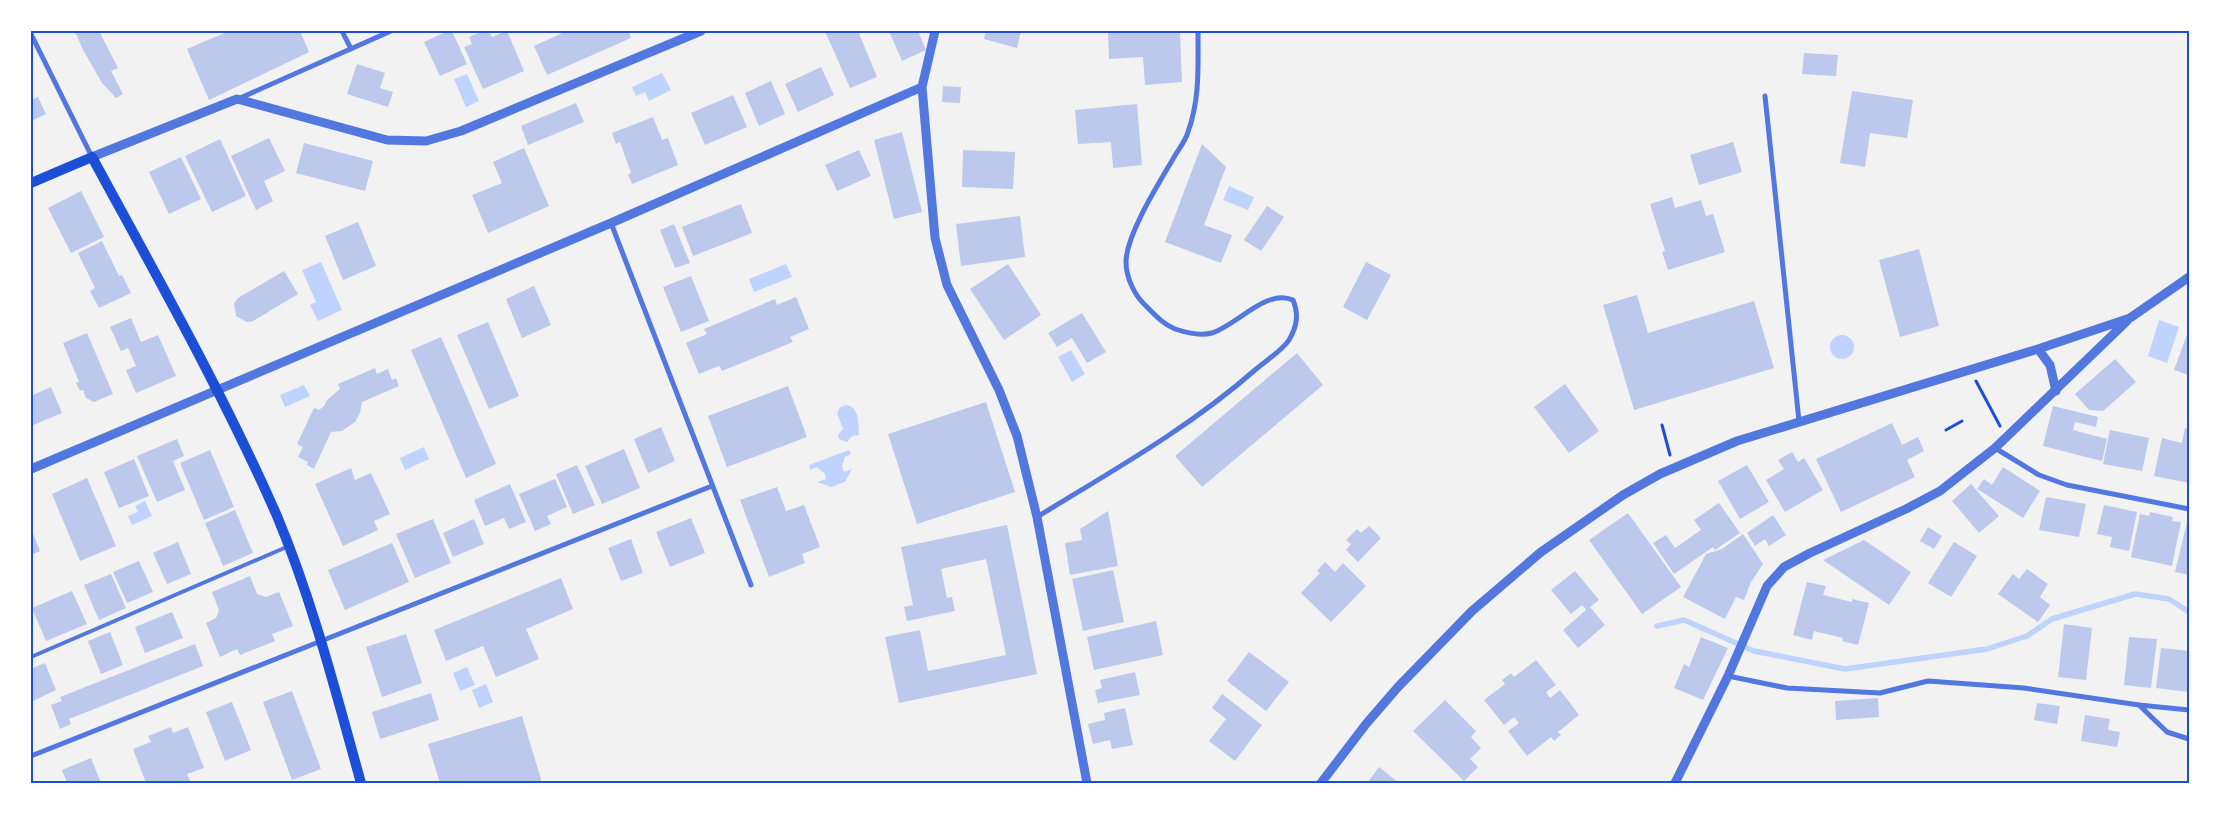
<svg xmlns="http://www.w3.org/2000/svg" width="2220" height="814" font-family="Commissioner,sans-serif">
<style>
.water{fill:#bfd3fe}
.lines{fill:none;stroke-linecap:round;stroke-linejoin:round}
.stream{stroke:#bfd3fe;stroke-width:5.5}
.building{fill:#bdc9ec}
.path{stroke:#1d4ed8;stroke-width:3}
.service{stroke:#5277de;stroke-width:4}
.minor{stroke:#5277de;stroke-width:5}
.tertiary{stroke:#5277de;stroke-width:9}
.secondary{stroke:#1d4ed8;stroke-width:10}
.neatline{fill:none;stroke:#1d4ed8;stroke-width:2}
</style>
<rect width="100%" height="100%" fill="#f2f2f2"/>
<!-- water -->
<path class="water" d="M662,73L671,90L649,101L645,92L636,96L632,87Z
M467,74L479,101L466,107L454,79Z
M1229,186L1254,197L1248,210L1223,200Z
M321,262L342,310L318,321L310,305L316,302L302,270Z
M786,264L792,277L754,292L749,279Z
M2159,320L2179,327L2167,363L2148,356Z
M1830 347a12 12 0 1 1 24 0a12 12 0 1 1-24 0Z
M1071,350L1085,374L1072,382L1058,357Z
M304,385L310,396L285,407L280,395Z
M846,405C860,407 858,423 859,435L852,436L847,442L839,439L838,435L843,429L837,413L840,407Z
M424,447L429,459L405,470L400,458Z
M849,450L851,454L845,457L842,466L844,472L852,469L845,482L831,487L817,482L826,479L825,474L817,467L810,470L809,465Z
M145,501L152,516L132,525L128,516L138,512L135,506Z
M467,667L475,685L460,691L453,673Z
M486,684L493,702L479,708L472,690Z"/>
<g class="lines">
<!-- stream -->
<path class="stream" d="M1657,626L1684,620L1754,651L1845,669L1987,649L2027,636L2052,619L2135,594L2169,599L2189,612"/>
</g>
<!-- building -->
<path class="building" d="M75,31H99L118,68L111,71L123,94L116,98L102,83L82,48Z
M229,31H300L309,52L209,100L187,49Z
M448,31H452L467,64L440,76L424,42Z
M483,31H489L492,37L507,31L524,71L483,89L464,47L472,44L469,37Z
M567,31H629L631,38L547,75L534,46Z
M825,31H858L877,77L850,88Z
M889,31H918L926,50L902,61Z
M986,31H1021L1017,48L984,39Z
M1108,31H1180L1182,82L1145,85L1143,57L1109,59Z
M1804,53L1838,55L1836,76L1802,74Z
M357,64L385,73L380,88L393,92L388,107L347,94Z
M821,67L834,95L798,112L785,84Z
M771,81L785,114L759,126L745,93Z
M943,86L961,87L960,103L942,102Z
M1852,91L1913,100L1907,138L1870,133L1865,167L1840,163Z
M733,95L747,127L705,145L691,113Z
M38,97L46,114L31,121V100Z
M576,103L584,122L528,145L521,126Z
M1137,104L1142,165L1113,168L1111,142L1078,144L1075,110Z
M653,117L662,140L668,138L678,165L632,184L628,174L631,173L620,142L616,144L612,133Z
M902,132L922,212L894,219L874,140Z
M269,138L285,171L264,181L273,201L256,210L231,156Z
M220,139L246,196L212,212L185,156Z
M1733,142L1742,172L1699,185L1690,155Z
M304,143L373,161L365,191L296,173Z
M1202,144L1226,167L1204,225L1232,235L1221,263L1165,242Z
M524,148L549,206L488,233L472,195L502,183L493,162Z
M859,150L871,176L837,191L825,165Z
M963,150L1015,152L1013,189L962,187Z
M181,157L201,199L169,214L149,172Z
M81,191L104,237L71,253L48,208Z
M1672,197L1675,208L1701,200L1706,216L1713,214L1725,252L1668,270L1662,252L1665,251L1650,204Z
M741,204L752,233L693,256L682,227Z
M1267,206L1284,217L1261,251L1244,240Z
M1020,216L1025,257L961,266L956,224Z
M358,222L376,266L343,280L325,236Z
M674,224L690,263L675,268L660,230Z
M102,241L119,276L122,275L131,293L99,308L90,291L95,288L78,253Z
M1919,249L1939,326L1900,337L1879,260Z
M1366,262L1391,275L1367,320L1343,307Z
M1008,264L1041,315L1004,340L970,289Z
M284,271L298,294L253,321L247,322L236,316L234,303L238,298Z
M691,276L709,321L681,332L663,287Z
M534,286L551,325L522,338L506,299Z
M1637,295L1648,333L1754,301L1774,368L1634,410L1603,305Z
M796,297L809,329L790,337L793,342L722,371L719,366L699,374L686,343L707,334L704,329L775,299L777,305Z
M1082,313L1106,352L1087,363L1072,338L1057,347L1048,333Z
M131,318L141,342L158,335L176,376L136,393L126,370L136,366L128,348L121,351L110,327Z
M488,322L519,396L489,409L457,335Z
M2189,329V375L2174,370Z
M87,333L113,394L94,402L86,398L83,390L80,391L76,383L79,382L63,343Z
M441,337L496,464L466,478L411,350Z
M1297,353L1323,385L1202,487L1175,456Z
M2115,359L2136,382L2103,411L2089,410L2075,394Z
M375,368L377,374L388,369L392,380L396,378L399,386L362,402L360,413L355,422L342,431L331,432L314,469L307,465L308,462L298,457L303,447L297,444L314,408L319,410L324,406L327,400L340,389L338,384Z
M1565,384L1599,431L1569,453L1534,407Z
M788,386L807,437L727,467L708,416Z
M51,387L62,413L31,426V389L33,395Z
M986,402L1015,492L917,524L888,434Z
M2053,406L2098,417L2096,427L2075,422L2073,430L2107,439L2102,461L2043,446Z
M1892,423L1902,445L1918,437L1924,451L1907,460L1915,477L1841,512L1816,459Z
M661,427L675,461L648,473L634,439Z
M2185,428L2189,429V483L2154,476L2162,438L2182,443Z
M2110,430L2149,438L2142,471L2103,464Z
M177,439L184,456L173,461L185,490L157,502L137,456Z
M624,449L640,488L602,504L585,466Z
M210,450L234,507L204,520L180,463Z
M1792,452L1798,462L1804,458L1823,490L1785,512L1766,480L1784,469L1778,460Z
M134,459L149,496L119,508L104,472Z
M577,465L595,505L573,514L556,474Z
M1747,465L1769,502L1740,519L1718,481Z
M2003,467L2040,491L2023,518L1977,489L1984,479L1992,485Z
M351,468L355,480L371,473L390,514L374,521L378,530L343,546L315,484Z
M87,478L116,546L80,561L52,494Z
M555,479L567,507L547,516L551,524L535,531L519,494Z
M510,484L526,522L509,529L504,518L485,526L474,500Z
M1971,484L1999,516L1979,533L1952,501Z
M777,487L786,511L804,505L820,547L802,554L805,563L769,577L740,500Z
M2046,497L2086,504L2079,537L2039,530Z
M1719,503L1740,533L1715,550L1713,547L1674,574L1653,543L1666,535L1675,548L1701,530L1694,520Z
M2104,505L2137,512L2129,551L2110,547L2112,537L2097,534Z
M235,510L253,553L223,566L205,523Z
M1108,511L1118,566L1070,575L1065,543L1082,540L1080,529Z
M2150,512L2173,517L2172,521L2181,522L2172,566L2131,557L2140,514L2149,516Z
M1628,513L1681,587L1642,614L1589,540Z
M1773,515L1786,535L1769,546L1765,539L1755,546L1747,533Z
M691,518L705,553L670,567L656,532Z
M433,519L451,563L415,578L396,534Z
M474,519L484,544L453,557L443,533Z
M2187,522H2189V575L2175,572Z
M1007,525L1037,674L899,703L885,637L920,630L928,671L1006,655L986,559L941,569L947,598L952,597L955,611L907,621L904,607L913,605L901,547Z
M1369,526L1381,538L1358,562L1346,550L1351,544L1346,540L1357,529L1361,533Z
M1928,527L1942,536L1934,549L1920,541Z
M31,529L40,551L31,555Z
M1743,534L1763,564L1751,582L1744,600L1736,597L1725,619L1683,597L1706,554L1722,549Z
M631,539L643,573L621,581L608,548Z
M1864,540L1911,572L1889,605L1823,560Z
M178,542L191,574L167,584L153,553Z
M1954,542L1977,556L1951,597L1928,583Z
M392,543L409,582L345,610L328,570Z
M139,561L153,592L127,603L113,572Z
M1325,562L1335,572L1343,563L1366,586L1331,622L1301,593L1320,573L1317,571Z
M2027,569L2048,584L2040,597L2050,605L2038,622L1998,594L2013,574L2019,579Z
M1113,570L1124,622L1083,631L1072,579Z
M1575,571L1599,600L1590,607L1605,625L1578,648L1563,630L1586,610L1582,605L1571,614L1551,590Z
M111,574L126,608L99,620L84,585Z
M250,576L257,594L266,597L279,592L293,626L272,634L275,641L240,655L237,649L220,657L206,623L216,618L219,610L212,592Z
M561,578L573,609L526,629L539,659L496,677L483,646L446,661L434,630Z
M1807,582L1826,586L1823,595L1852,602V599L1869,603L1858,645L1842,641L1843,638L1814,631L1812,640L1793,635Z
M72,591L87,624L46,641L32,608Z
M172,612L183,638L145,653L135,627Z
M1156,621L1163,655L1094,670L1087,637Z
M2064,624L2092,628L2086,680L2058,677Z
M110,632L123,665L101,674L88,641Z
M406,634L422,683L382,697L366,647Z
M1701,637L1728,648L1703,700L1674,688L1684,664L1689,667Z
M2129,637L2157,639L2151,688L2124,685Z
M195,644L203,666L69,719L71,724L60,729L51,705L62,701L60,697Z
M2161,648L2189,651V692L2156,688Z
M1249,652L1289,682L1266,711L1227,681Z
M1536,660L1556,685L1546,692L1550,698L1560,690L1579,715L1558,732L1561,735L1554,741L1551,737L1527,756L1508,731L1519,723L1514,717L1504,725L1484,700L1505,684L1502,680L1511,673L1514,677Z
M45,663L56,690L31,702V664L33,668Z
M1135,672L1140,695L1098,703L1095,690L1102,688L1100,680Z
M292,691L321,769L292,780L263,702Z
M431,693L439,720L380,739L372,712Z
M1222,694L1262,725L1235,761L1209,741L1226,719L1212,708Z
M1878,698L1879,717L1836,720L1835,701Z
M1445,700L1476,731L1471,737L1481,748L1470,759L1478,767L1464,781L1413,731Z
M232,702L251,750L225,761L206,712Z
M2037,703L2060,706L2057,724L2034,720Z
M1125,708L1133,745L1112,749L1110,740L1093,744L1088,724L1105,720L1104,713Z
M2085,715L2110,719L2108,730L2120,732L2117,747L2081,741Z
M522,716L542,783H440L428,744Z
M171,727L173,733L188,727L204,768L187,774L191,783H146L133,749L151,742L148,736Z
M91,758L101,783H67L62,770Z
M1379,767L1399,783H1367Z"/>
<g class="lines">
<!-- path -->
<path class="path" d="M1976,381L2000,426
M1662,425L1670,455
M1946,430L1962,421"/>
<!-- service -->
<path class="service" d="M31,657L289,546"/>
<!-- minor -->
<path class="minor" d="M342,31L351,49
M31,34L92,157
M1765,96L1799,421
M238,99L391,31
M611,223L751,585
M1995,448L2039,475L2067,485L2189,509
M1037,517C1112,471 1189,428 1255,370C1265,361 1282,351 1289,340C1297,326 1299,315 1293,300C1267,288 1237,325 1212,333C1200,336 1187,333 1175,329C1163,324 1155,315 1146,306C1135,296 1126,278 1126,262C1126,235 1159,183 1173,159C1178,150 1185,142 1188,132C1200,99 1198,66 1198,31
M1728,676L1787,688L1880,693L1928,681L2024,688L2139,705L2189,710
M2139,705L2167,732L2189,739
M31,756L712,486"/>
<!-- tertiary -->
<path class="tertiary" d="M935,31L922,87L935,238L947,285L999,390L1017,436L1037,517L1087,783
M92,157L237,99L387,140L426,141L461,131L701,31
M2038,349L2050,365L2056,391
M31,469L611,223L922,87
M1321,783L1366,724L1398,687L1472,611L1541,552L1623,495L1660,474L1737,441L2038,349L2130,318L2189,277
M1675,783L1728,676L1767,586L1784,567L1810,553L1906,509L1940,491L1995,448L2127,321"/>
<!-- secondary -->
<path class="secondary" d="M31,183L92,157C156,275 223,393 277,516C313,602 336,693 361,783"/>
</g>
<!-- border -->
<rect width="2220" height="814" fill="none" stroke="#ffffff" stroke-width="65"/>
<rect x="32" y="32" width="2156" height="750" class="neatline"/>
</svg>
